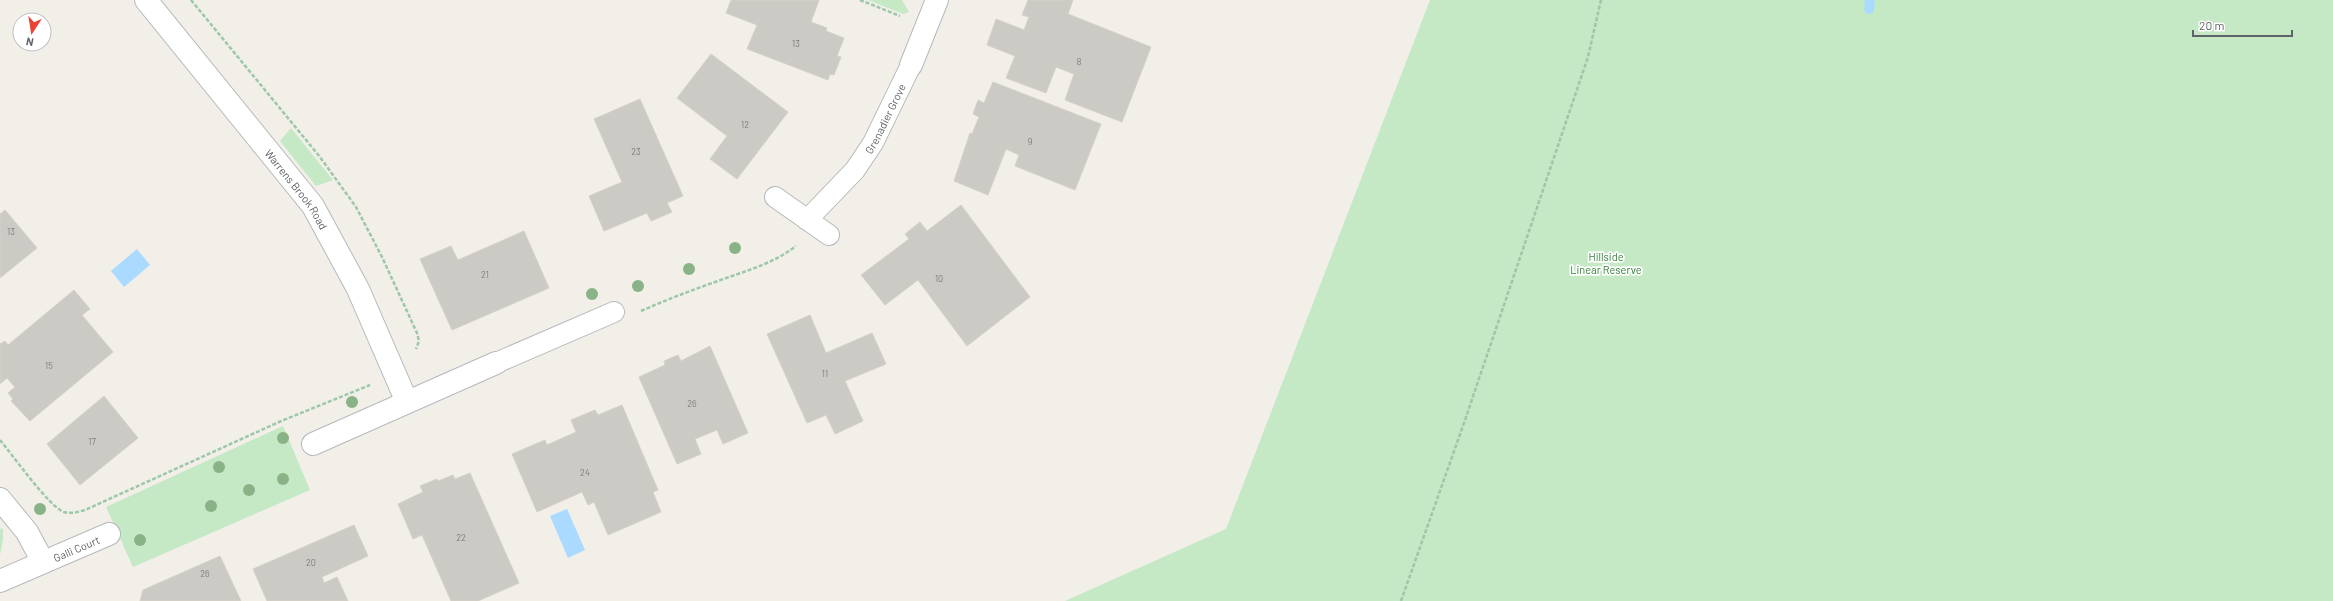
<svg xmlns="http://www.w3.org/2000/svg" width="2333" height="601" font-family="Barlow,sans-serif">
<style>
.green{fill:#c5e8c5}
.water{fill:#aadaff}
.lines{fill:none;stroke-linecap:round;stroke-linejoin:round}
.stream{stroke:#aadaff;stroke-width:10}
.building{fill:#cccac5;stroke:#d6d1c6}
.lane-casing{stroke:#b5b8bc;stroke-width:22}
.street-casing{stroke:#b5b8bc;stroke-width:24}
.path{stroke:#9cc7a9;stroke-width:2.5;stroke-dasharray:4 2;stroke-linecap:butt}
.lane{stroke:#fff;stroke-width:20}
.street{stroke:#fff;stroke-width:22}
.tree{fill:#89b387}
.labels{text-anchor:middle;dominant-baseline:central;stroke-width:3.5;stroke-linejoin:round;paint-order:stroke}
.number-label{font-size:9px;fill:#7a7d7f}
.street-label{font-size:11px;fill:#5f6368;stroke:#fff}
.park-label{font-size:11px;fill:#348238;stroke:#fff}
</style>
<rect width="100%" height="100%" fill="#f1efe8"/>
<!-- green -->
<path class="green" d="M868,0H902L909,12L903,14Z
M1430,0H2333V601H1065L1226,529Z
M291,128L333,180L316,186L280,141Z
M283,426L310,490L133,567L106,507Z
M3,528V540L0,555V529Z"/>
<!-- water -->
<path class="water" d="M137,249L150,265L124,287L111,271Z
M567,509L585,550L568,558L550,516Z"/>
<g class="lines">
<!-- stream -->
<path class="stream" d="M1869,9L1870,0"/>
</g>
<!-- building -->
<path class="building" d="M731,0H819L811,22L827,28L826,31L844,38L837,56L841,57L834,75L830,74L828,80L747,49L757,25L726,13Z
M1028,0H1073L1068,14L1151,47L1122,122L1065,100L1074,74L1056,67L1046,93L1006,78L1015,56L987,45L996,19L1024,30L1029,17L1022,15Z
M711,54L788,112L737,179L710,159L727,136L677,98Z
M993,82L1101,124L1075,190L1015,166L1019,155L1006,149L988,195L954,181L970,133L972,134L979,117L973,114L978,100L984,103Z
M640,99L683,196L667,203L672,212L651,221L647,213L604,231L589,196L622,182L594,119Z
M961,205L1030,297L967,346L918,280L885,305L861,275L909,239L905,234L920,222L927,231Z
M5,210L37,248L0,278V214Z
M524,231L549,288L452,330L420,259L451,246L458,260Z
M74,290L90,309L82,315L113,352L30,421L11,401L13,399L8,393L15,387L7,378L0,384V344L5,341L8,345Z
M810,315L826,353L872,333L886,364L845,381L863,421L835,434L826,415L807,423L767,334Z
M710,346L748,433L723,444L717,430L695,439L701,454L677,464L639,377L665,365L664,361L678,355L681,361Z
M104,396L138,438L80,485L47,444Z
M622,405L658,490L653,492L661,512L608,535L594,502L588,505L582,492L537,512L512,454L545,440L547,445L576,432L571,420L595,410L598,415Z
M470,473L519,583L478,601H451L422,535L413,539L398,504L423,492L420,486L437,479L438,481L453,475L455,479Z
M354,525L368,556L322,577L324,583L337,577L348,601H267L253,569Z
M220,556L241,601H140L143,590Z"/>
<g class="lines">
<defs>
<g id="lane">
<path d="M775,197L829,235"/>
<path id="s1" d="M807,220L855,170L873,143L911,65"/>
<path d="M496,363L614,312"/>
</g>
<g id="street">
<path id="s2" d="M146,0L313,206L358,289L407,402"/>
<path d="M911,65L937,0"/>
<path d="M313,444L496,363"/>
<path d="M0,499L27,532L43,562"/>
<path id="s3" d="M0,581L109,534"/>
</g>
</defs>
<!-- lane casing -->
<use href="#lane" class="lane-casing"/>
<!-- street casing -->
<use href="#street" class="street-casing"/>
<!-- path -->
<path class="path" d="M191,0L320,157L356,207L382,257L417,333L419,341L416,349
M860,0L900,16
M641,311C666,300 692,290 718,281C745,271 773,264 796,246
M0,440C12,454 49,507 64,512C71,514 78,512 85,510L279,422L370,385
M1401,601L1464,423L1588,57L1601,0"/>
<!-- lane -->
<use href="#lane" class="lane"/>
<!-- street -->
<use href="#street" class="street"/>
</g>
<!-- trees -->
<g class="tree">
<circle cx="735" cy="248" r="6"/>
<circle cx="689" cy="269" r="6"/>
<circle cx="638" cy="286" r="6"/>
<circle cx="592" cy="294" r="6"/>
<circle cx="352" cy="402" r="6"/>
<circle cx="283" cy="438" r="6"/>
<circle cx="219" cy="467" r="6"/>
<circle cx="283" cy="479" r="6"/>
<circle cx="249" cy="490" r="6"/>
<circle cx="211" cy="506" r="6"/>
<circle cx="40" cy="509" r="6"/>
<circle cx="140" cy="540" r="6"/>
</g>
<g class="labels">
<!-- number labels -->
<g class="number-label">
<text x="796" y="43">13</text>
<text x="1079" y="61">8</text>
<text x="745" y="124">12</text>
<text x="1030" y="141">9</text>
<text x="636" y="151">23</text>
<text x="11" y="231">13</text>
<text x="485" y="274">21</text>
<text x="939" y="278">10</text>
<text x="49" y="365">15</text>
<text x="825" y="373">11</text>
<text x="692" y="403">26</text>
<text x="92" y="441">17</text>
<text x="585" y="472">24</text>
<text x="461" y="537">22</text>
<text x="311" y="562">20</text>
<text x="205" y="573">26</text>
</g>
<!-- street labels -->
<g class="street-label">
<text stroke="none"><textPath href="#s1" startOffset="129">Grenadier Grove</textPath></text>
<text stroke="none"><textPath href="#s2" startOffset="242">Warrens Brook Road</textPath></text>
<text stroke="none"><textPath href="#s3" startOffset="83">Galli Court</textPath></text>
</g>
<!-- park labels -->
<g class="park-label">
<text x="1606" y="256">Hillside<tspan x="1606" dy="13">Linear Reserve</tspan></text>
</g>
</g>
<!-- north arrow -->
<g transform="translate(32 32) rotate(192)"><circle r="19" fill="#ffffff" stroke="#bfc1c3"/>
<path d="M0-3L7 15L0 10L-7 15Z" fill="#ea4335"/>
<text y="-6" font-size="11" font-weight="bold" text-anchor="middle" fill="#5f6368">N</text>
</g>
<!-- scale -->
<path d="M2193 30v6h99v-6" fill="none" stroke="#5f6368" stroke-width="2"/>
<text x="2199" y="30" font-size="12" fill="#5f6368" stroke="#ffffff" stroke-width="3" paint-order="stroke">20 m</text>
</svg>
